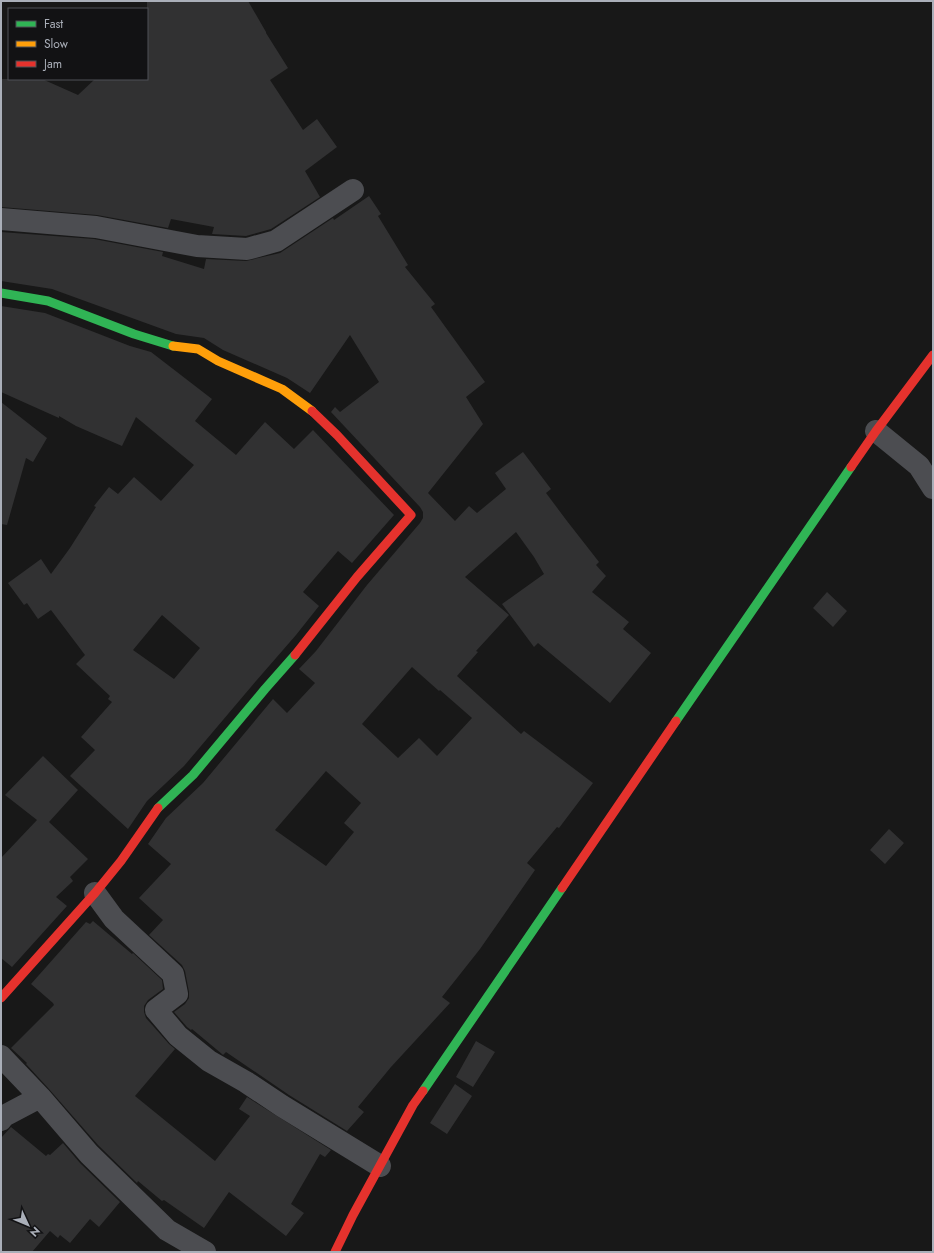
<svg xmlns="http://www.w3.org/2000/svg" width="934" height="1253" font-family="Jost,sans-serif">
<style>
.building{fill:#313132;fill-rule:evenodd}
.lines{fill:none;stroke-linecap:round;stroke-linejoin:round}
.street{stroke:#4c4d51;stroke-width:22}
.fast{stroke:#30b455;stroke-width:9}
.slow{stroke:#ff9f0a;stroke-width:9}
.jam{stroke:#e5322d;stroke-width:9}
</style>
<rect width="100%" height="100%" fill="#181818"/>
<!-- building -->
<path class="building" d="M147,1H248L266,32V33L288,68L270,80L303,130L317,119L337,147L305,171L320,197L271,229L246,236L212,234L214,227L171,219L168,228L97,215L1,207V79H42L78,95L95,79H147Z
M369,196L381,214L378,216L408,265L405,267L435,304L431,307L485,382L466,397L483,424L428,493L455,521L469,506L477,513L506,489L495,473L523,452L551,489L546,493L567,521L599,562L596,565L606,576L592,592L629,622L623,629L651,653L610,703L538,643L534,647L502,604L544,574L534,557L516,532L465,577L509,615L476,651L478,652L457,676L521,734L524,731L593,783L559,828L557,827L527,863L535,870L480,949L442,997L450,1003L391,1067L358,1107L364,1112L347,1131L289,1095L226,1052L223,1055L222,1054L192,1029L191,1030L187,1027L174,1012L185,1004L189,998V992L185,971L182,965L149,935L163,920L139,898L171,864L148,844L166,818L203,783L273,699L287,713L315,683L299,669L316,651L367,585L420,523L423,518V512L420,507L331,412L335,407L340,412L379,382L350,335L310,393L287,378L223,350L204,338L176,334L52,289L1,281V232L94,239L163,252L162,256L204,269L206,259L246,261L280,253L333,218L334,220ZM412,667L439,691L440,690L472,718L437,756L419,738L398,758L362,724ZM326,771L361,803L344,823L354,832L326,866L275,830Z
M1,306L45,313L130,346L151,352L212,399L195,421L236,455L265,422L294,449L313,430L394,515L352,563L338,551L303,592L319,606L296,635L256,681L184,766L147,801L128,829L70,776L95,750L81,737L112,702L108,699L110,696L76,664L85,655L51,610L38,619L27,603L24,605L8,583L41,559L51,574L70,548L96,507L94,506L109,487L118,494L134,477L161,501L194,465L136,417L122,446L76,426L59,416V418L1,392ZM162,615L200,648L174,679L133,650Z
M1,402L47,438L33,462L26,458L7,525L1,524Z
M827,592L847,611L833,627L813,608Z
M43,756L78,790L49,822L88,859L70,877L73,881L56,897L67,906L12,967L1,958V858L37,820L5,795Z
M889,829L904,843L885,864L870,850Z
M93,921L132,954L133,953L162,980L163,989L148,1000L144,1006V1012L146,1018L169,1044L175,1049L135,1096L215,1161L250,1116L239,1109L247,1097L331,1150L325,1157L320,1154L291,1204L304,1213L286,1236L229,1192L204,1228L164,1200L162,1201L138,1181L137,1183L98,1145L49,1089L26,1064L27,1063L11,1048L54,1005L53,1003L31,984L86,922L90,924Z
M476,1041L495,1052L473,1087L456,1077Z
M455,1084L472,1096L447,1134L430,1123Z
M11,1127L46,1156L48,1154L50,1155L63,1143L80,1163L120,1202L99,1227L90,1219L70,1243L60,1235L58,1238L50,1231L32,1252H1V1138Z"/>
<g class="lines">
<!-- street -->
<path class="street" d="M1,219L96,227L197,246L247,249L276,241L353,190
M876,431L919,466L933,488
M95,893L114,919L173,974L177,994L156,1010L178,1036L209,1061L246,1082L282,1106L380,1166
M1,1056L40,1097L89,1154L167,1230L205,1252
M1,1120L4,1116L40,1097"/>
<!-- fast -->
<path class="fast" d="M1,293L48,301L134,334L173,346
M676,721L851,467
M158,808L193,775L265,689L295,655
M423,1091L562,888"/>
<!-- slow -->
<path class="slow" d="M173,346L198,349L218,361L282,389L312,411"/>
<!-- jam -->
<path class="jam" d="M851,467L876,431L933,355
M295,655L357,577L411,515L337,435L312,411
M562,888L676,721
M1,998L95,893L121,861L158,808
M335,1252L353,1215L413,1105L423,1091"/>
</g>
<!-- border -->
<rect width="934" height="1253" fill="none" stroke="#aaafb9" stroke-width="4"/>
<!-- legend -->
<rect x="8" y="8" width="140" height="72" fill="#121214" stroke="#4f5156"/>
<rect x="16" y="21" width="20" height="6" fill="#30b455" stroke="#4f5156"/>
<text x="44" y="28" font-size="12" fill="#aaafb9">Fast</text>
<rect x="16" y="41" width="20" height="6" fill="#ff9f0a" stroke="#4f5156"/>
<text x="44" y="48" font-size="12" fill="#aaafb9">Slow</text>
<rect x="16" y="61" width="20" height="6" fill="#e5322d" stroke="#4f5156"/>
<text x="44" y="68" font-size="12" fill="#aaafb9">Jam</text>
<!-- north arrow -->
<g transform="translate(28 1225) rotate(134)" stroke="#121214" stroke-width="3" paint-order="stroke">
<path d="M0-3L7 15L0 10L-7 15Z" fill="#aaafb9"/>
<text y="-6" font-size="11" font-weight="bold" text-anchor="middle" fill="#aaafb9">N</text>
</g>
</svg>
